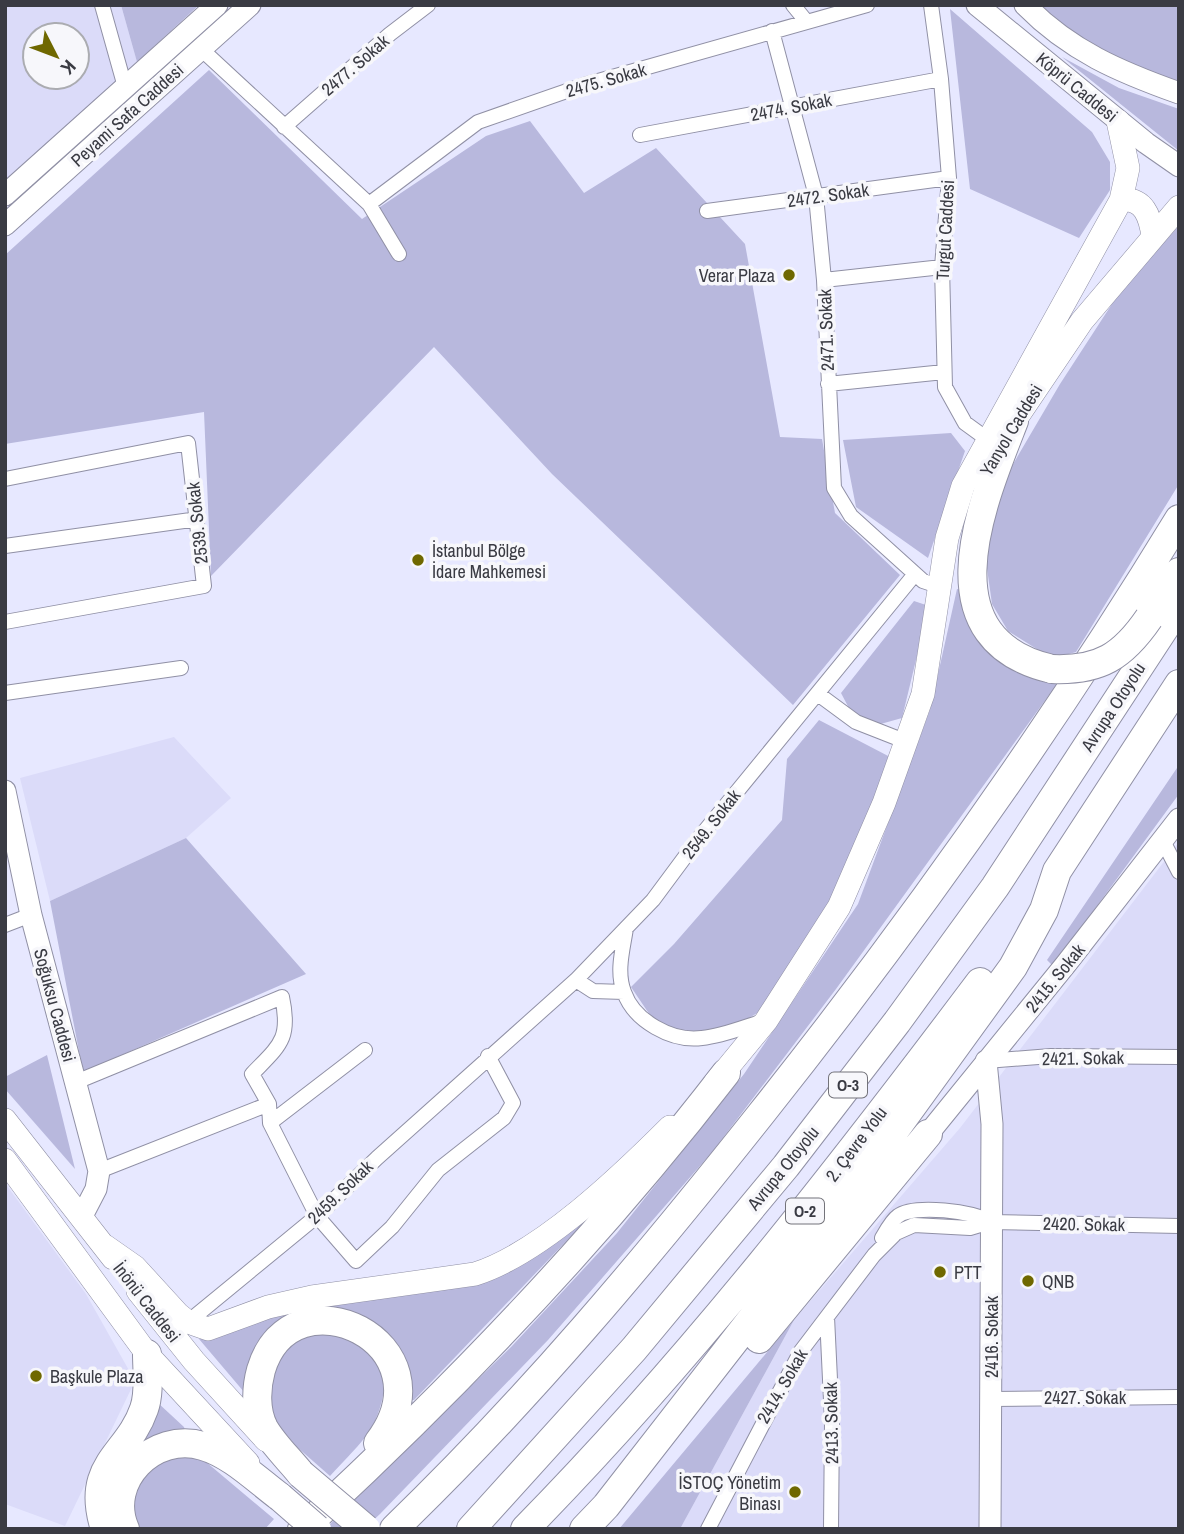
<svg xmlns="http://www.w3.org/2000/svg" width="1184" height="1534" font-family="'Archivo Narrow',sans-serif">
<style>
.built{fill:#dbdbf9;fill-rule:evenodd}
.green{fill:#b8b8dd}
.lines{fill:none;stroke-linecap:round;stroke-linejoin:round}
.street-casing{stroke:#9090a5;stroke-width:16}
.secondary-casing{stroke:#9090a5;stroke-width:23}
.primary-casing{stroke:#9090a5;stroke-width:24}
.highway-casing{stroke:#9090a5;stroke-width:30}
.street{stroke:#fff;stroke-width:14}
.secondary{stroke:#fff;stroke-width:21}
.primary{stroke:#fff;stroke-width:23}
.highway{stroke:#fff;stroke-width:28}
.highway-bridge-casing{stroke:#9090a5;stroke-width:30;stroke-linecap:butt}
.highway-bridge{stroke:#fff;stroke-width:28}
.poi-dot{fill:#6f6800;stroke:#f7f7fb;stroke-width:2.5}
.labels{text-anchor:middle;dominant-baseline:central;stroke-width:7;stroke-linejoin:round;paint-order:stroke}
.shield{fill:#f7f7fb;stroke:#73737a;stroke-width:2}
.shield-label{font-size:16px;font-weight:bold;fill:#3a3b43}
.street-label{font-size:18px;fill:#3a3b43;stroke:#f7f7fb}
.poi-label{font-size:18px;fill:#3a3b43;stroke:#f7f7fb;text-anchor:start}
</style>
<rect width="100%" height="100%" fill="#e7e8ff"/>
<!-- built -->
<path class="built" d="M5,5H121L137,62L5,183ZM35,35H77V77H35Z
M174,737L231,798L186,838L50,901L20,778Z
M1179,842V1529H680L794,1320L960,1128Z
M5,1183L86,1294L135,1381L65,1526L5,1504Z"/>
<!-- green -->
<path class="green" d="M121,5H199L137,62Z
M1039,5H1179V85C1127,64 1078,47 1039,5Z
M950,9L1092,132L1110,162V190L1079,238L970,189Z
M1062,57L1119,88L1179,109V151Z
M209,70L362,219L486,136L530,121L584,193L656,148L745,244L780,437L822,439L835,513L900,575L793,705L552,474L434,347L211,576L204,412L5,444V255Z
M1179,226V484L1076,652L1058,657L1043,653L1008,631L992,604L984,547L1002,483L1060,384L1123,287Z
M951,433L965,451L928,558L856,507L843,440Z
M957,589L962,590L995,649L1017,671L1057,684L836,989L713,1151L548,1340L380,1514L364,1529H325L512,1346L617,1233L744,1074L858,904L930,710Z
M914,601L929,606L902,718L877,725L852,714L841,693Z
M819,720L892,758L858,852L781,985L759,1012L722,1034L684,1035L654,1021L631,987L674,944L782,820L787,759Z
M1179,765V794L1053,966L1047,960Z
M186,838L306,974L83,1072L50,901Z
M47,1055L75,1169L5,1089V1077Z
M599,1207L414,1400H409L401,1361L310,1313L250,1399L199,1339L219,1336L286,1311L431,1290Z
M794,1320L680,1529H619Z
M317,1330L355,1335L386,1376C380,1429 365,1438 330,1476L297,1447L268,1413C271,1362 271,1356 317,1330Z
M157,1402L184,1427L186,1434L150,1438L126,1456Z
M160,1454L199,1456L274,1519L265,1529H130L128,1487Z"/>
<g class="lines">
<defs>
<path id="street" d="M102,5L125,87
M793,5L806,21
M931,5L941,79L949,178L942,267L945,387L965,423L987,439
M772,31L816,196L824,280L834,488L851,516L923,581L938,586
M200,48L369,204L399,254
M284,127L390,34L428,5
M640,135L941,79
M369,204L478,122L584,85L867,5
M707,211L949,178
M824,280L942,267
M828,384L944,372
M5,479L188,443L204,586L5,622
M5,546L198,519
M5,693L181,668
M818,694L856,722L907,742
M1163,841L1179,872
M5,925L31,915
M626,928C623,949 616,971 624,992C634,1021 672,1042 702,1038C723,1036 744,1027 764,1021
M576,980L593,991L624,992
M986,1061L1051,1056L1179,1057
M76,1082L282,997C291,1039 280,1045 252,1074L269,1104L270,1123L317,1216L356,1261L392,1227L438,1170L504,1118L513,1103L488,1056
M270,1123L365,1050
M99,1171L269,1104
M882,1238C886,1231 892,1220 898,1216C913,1204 976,1211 990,1222
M827,1317L832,1421L831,1529
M188,1322L317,1216L377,1158L576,980L653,900L699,838L915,574
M991,1399L1179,1397
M708,1529L801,1351L874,1255L896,1233L914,1225L970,1228L990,1222L1179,1226"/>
<path id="secondary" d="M977,5L1146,143L1179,166
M1025,5C1070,51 1120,72 1179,93
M5,195L217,5
M5,225L250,5
M5,791L31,915L99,1171L96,1189L82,1216
M986,1061L992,1124L990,1529
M928,1134L1066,964L1179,819"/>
<path id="primary" d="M1121,200C1144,198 1150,216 1153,236
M1005,435L1082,321L1179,207
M715,1083L766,1021L839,907L884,803L923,694L947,538L963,486L1121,200L1128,168L1118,121
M5,1120L113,1258
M5,1160L147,1354L248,1463
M105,1246L135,1267L178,1314L188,1322L208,1329L268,1307L312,1297L475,1274C541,1253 621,1176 670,1127
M138,1291L194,1361L266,1440"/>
<path id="highway" d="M1014,421C982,503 923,639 1052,669
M1149,618L1179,572
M759,1339L928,1134
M301,1474C289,1459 273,1444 264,1428C255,1411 256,1388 261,1370C292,1266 454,1343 378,1443
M105,1529C84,1464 128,1456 144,1409C150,1393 147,1370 147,1354
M125,1529C104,1481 154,1431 203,1446C231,1454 257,1480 280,1497
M302,1529C455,1388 599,1238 726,1073
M394,1529C527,1401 646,1259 761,1114C912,924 1052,727 1179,519
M471,1529L634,1349L786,1166L897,1022L995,887L1179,606
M525,1529C692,1359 837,1172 980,982
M584,1529L606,1506L845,1199L1013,967L1044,910L1057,871L1179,684"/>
</defs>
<!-- street casing -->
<use href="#street" class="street-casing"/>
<!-- secondary casing -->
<use href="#secondary" class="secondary-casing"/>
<!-- primary casing -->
<use href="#primary" class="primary-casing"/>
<!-- highway casing -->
<use href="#highway" class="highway-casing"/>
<!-- street -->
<use href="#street" class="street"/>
<!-- secondary -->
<use href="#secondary" class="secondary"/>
<!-- primary -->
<use href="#primary" class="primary"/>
<!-- highway -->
<use href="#highway" class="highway"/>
<defs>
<path id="highway-bridge" d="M1052,669C1100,671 1123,656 1149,618
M301,1474L366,1529
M280,1497L317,1529"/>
</defs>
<!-- highway-bridge casing -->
<use href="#highway-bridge" class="highway-bridge-casing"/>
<!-- highway-bridge -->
<use href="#highway-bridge" class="highway-bridge"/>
</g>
<!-- markers -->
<g class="poi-dot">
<circle cx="789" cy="275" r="7"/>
<circle cx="418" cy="560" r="7"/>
<circle cx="940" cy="1272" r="7"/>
<circle cx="1028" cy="1281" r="7"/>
<circle cx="36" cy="1376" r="7"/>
<circle cx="795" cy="1492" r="7"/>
</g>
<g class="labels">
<!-- shield labels -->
<g class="shield">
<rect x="829" y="1072.5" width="38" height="25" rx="5"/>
<rect x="786" y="1198.5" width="38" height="25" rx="5"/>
</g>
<g class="shield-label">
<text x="848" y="1085">O-3</text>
<text x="805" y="1211">O-2</text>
</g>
<!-- street labels -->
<g class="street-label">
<text transform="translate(355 65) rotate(-41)">2477. Sokak</text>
<text transform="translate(606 80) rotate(-16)">2475. Sokak</text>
<text transform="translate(1077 87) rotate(39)">Köprü Caddesi</text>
<text transform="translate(791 107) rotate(-11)">2474. Sokak</text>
<text transform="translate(127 115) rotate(-42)">Peyami Safa Caddesi</text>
<text transform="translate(828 195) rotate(-8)">2472. Sokak</text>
<text transform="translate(945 230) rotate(-87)">Turgut Caddesi</text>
<text transform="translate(826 330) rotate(-92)">2471. Sokak</text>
<text transform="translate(1011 430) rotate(-59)">Yanyol Caddesi</text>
<text transform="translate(197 523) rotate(-96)">2539. Sokak</text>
<text transform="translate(1113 707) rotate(-57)">Avrupa Otoyolu</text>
<text transform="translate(711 824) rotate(-52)">2549. Sokak</text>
<text transform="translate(1055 978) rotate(-51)">2415. Sokak</text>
<text transform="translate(55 1005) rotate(75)">Soğuksu Caddesi</text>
<text transform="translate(1083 1058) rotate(-1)">2421. Sokak</text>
<text transform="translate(856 1144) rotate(-53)">2. Çevre Yolu</text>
<text transform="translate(783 1168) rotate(-51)">Avrupa Otoyolu</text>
<text transform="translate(340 1192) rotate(-44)">2459. Sokak</text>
<text transform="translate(1084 1224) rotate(1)">2420. Sokak</text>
<text transform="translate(147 1302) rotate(52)">İnönü Caddesi</text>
<text transform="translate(991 1337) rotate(-90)">2416. Sokak</text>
<text transform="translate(782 1386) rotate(-60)">2414. Sokak</text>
<text x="1085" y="1397">2427. Sokak</text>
<text transform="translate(831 1423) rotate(-91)">2413. Sokak</text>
</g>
<!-- poi labels -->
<g class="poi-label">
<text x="775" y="275" text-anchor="end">Verar Plaza</text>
<text x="432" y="550">İstanbul Bölge<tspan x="432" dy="21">İdare Mahkemesi</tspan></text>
<text x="954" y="1272">PTT</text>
<text x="1042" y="1281">QNB</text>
<text x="50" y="1376">Başkule Plaza</text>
<text x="781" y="1482" text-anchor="end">İSTOÇ Yönetim<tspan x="781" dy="21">Binası</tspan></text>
</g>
</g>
<!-- border -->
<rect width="1184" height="1534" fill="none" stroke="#3a3b43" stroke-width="14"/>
<!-- north arrow -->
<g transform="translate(56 56) rotate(132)"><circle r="33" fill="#f7f7fb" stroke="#abacb1" stroke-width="2"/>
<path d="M0-5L12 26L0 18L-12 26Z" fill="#6f6800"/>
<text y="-10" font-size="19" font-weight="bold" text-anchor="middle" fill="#3a3b43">K</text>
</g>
</svg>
